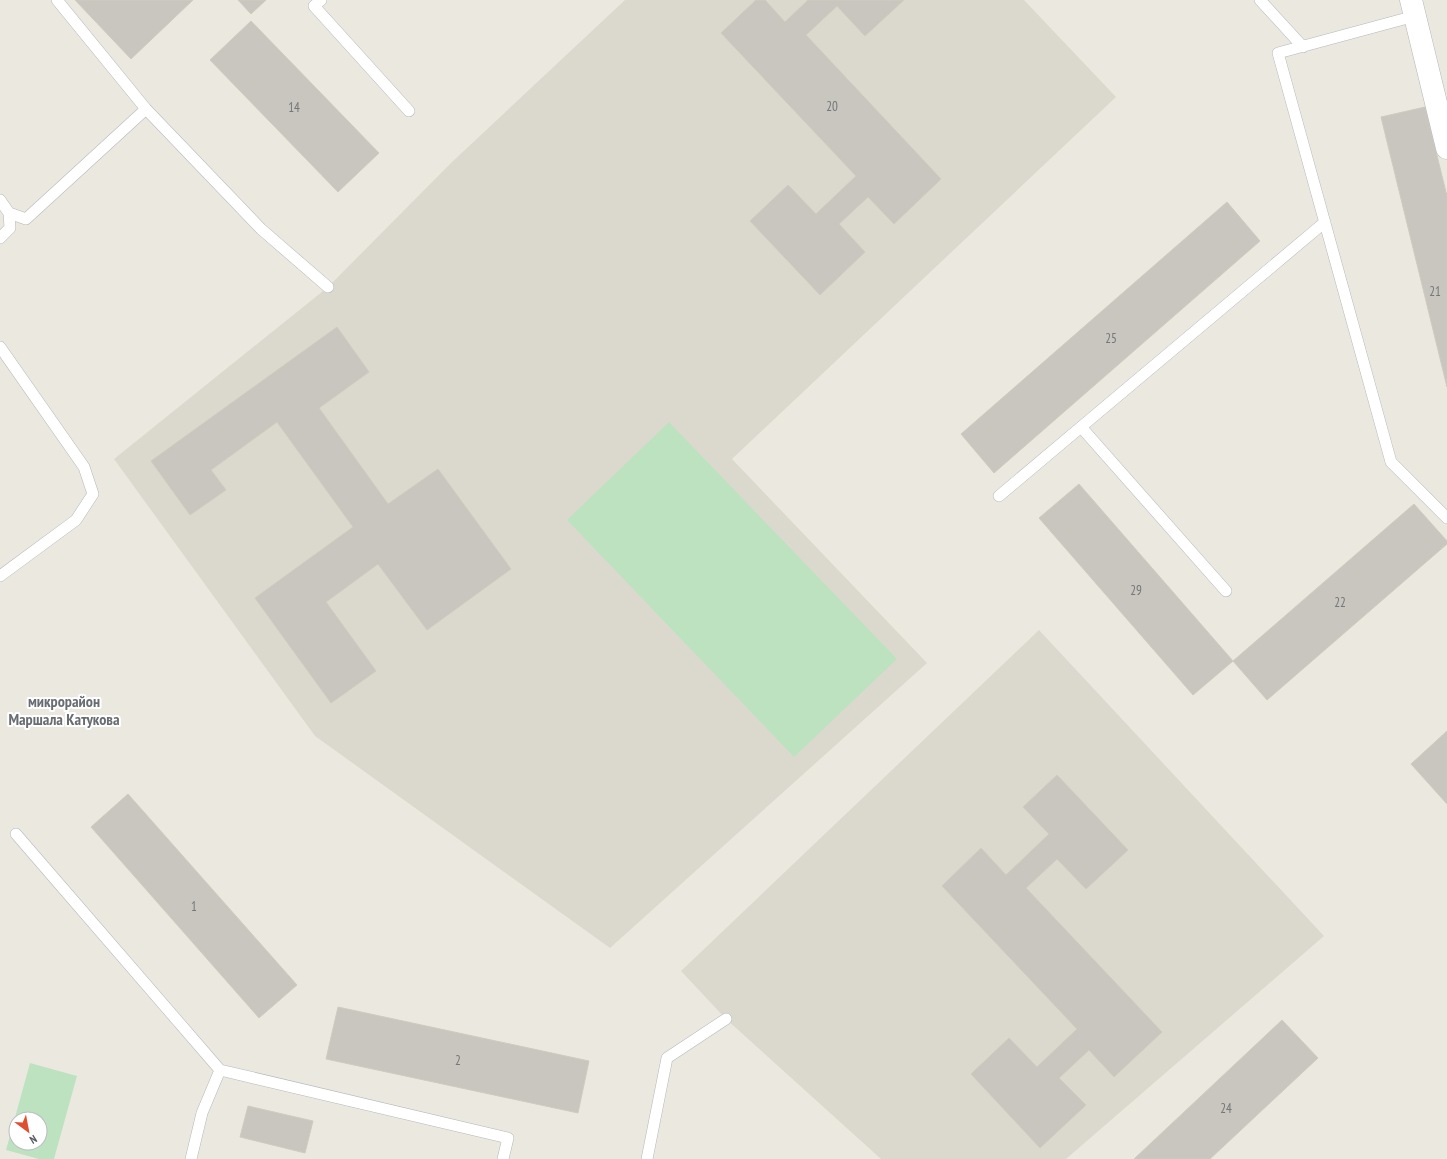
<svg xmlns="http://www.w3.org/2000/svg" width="1447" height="1159" font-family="'PT Sans Narrow',sans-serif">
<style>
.education{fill:#dbd9ce}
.garden{fill:#bde2c0;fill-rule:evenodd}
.building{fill:#c8c6bf;stroke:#cfcbbe}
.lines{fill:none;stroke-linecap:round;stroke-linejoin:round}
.service-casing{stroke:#b5b7bc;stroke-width:12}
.minor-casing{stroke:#b5b7bc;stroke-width:23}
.service{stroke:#fff;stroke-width:11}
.minor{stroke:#fff;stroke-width:22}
.labels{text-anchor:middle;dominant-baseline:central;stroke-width:4;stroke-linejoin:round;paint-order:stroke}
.number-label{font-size:13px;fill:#747678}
.neighbourhood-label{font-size:16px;font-weight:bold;fill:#696d72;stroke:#fff}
</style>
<rect width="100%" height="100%" fill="#ebe9df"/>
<!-- education -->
<path class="education" d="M625,0H1024L1116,97L732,459L927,663L610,948L315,736L114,459L328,287L452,162Z
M1039,630L1324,936L1066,1159H881L726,1019L681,971Z"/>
<!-- garden -->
<path class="garden" d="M669,422L897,659L794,757L567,520Z
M30,1063L77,1076L54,1159H39L6,1150ZM16,1119H40V1143H16Z"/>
<!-- building -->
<path class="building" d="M75,0H193L131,59Z
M238,0H266L251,14Z
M756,0H765L785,22L808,0H904L865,36L837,6L806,35L941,179L894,224L868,197L839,224L865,252L820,295L750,221L788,185L816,214L856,176L721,33Z
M251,21L379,153L338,192L210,60Z
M1425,107L1447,196V387L1381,117Z
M1227,202L1260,241L994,473L961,434Z
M337,327L369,372L319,408L388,504L438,469L511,569L427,630L378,564L326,602L376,671L331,703L255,598L353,527L277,422L211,470L226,490L190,515L151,461Z
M1079,484L1233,661L1193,695L1039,518Z
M1414,504L1447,541V544L1267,700L1233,661Z
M1447,731V804L1411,764Z
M1057,775L1128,850L1086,889L1057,859L1026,888L1162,1032L1114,1077L1089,1050L1059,1078L1086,1105L1040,1148L971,1074L1009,1038L1037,1067L1077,1029L942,886L981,848L1006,875L1049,834L1023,807Z
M128,794L297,985L259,1018L91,827Z
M338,1007L589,1061L578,1113L326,1059Z
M1282,1020L1318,1058L1210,1159H1134Z
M248,1106L313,1121L305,1153L240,1137Z"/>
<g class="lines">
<defs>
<path id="service" d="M57,0L146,109L261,229L328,287
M321,0L314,6L409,111
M1260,0L1303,47
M1415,16L1278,53L1391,462L1447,518
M0,200L9,213L10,228L0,238
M9,213L26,219L146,109
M0,347L84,467L93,494L76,520L0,576
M999,496L1081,427
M1226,591L1081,427L1325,222
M16,834L220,1070L508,1138L503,1159
M191,1159L202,1113L220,1070
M647,1159L667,1058L726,1019"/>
<path id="minor" d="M1411,0L1447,148"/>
</defs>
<!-- service casing -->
<use href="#service" class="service-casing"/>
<!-- minor casing -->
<use href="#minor" class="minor-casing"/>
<!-- service -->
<use href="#service" class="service"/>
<!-- minor -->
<use href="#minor" class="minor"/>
</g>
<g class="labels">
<!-- number labels -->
<g class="number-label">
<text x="832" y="106">20</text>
<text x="294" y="107">14</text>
<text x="1435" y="291">21</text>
<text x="1111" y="338">25</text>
<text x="1136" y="590">29</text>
<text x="1340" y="602">22</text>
<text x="194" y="906">1</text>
<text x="458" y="1060">2</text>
<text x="1226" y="1108">24</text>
</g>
<!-- neighbourhood labels -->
<g class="neighbourhood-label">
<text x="64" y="701">микрорайон<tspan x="64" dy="18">Маршала Катукова</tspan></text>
</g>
</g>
<!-- north arrow -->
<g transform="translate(28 1131) rotate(148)"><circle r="19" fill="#ffffff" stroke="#bcbdbf"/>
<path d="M0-3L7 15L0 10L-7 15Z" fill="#df5031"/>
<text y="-6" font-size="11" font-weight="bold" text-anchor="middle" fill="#585b60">N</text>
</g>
</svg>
